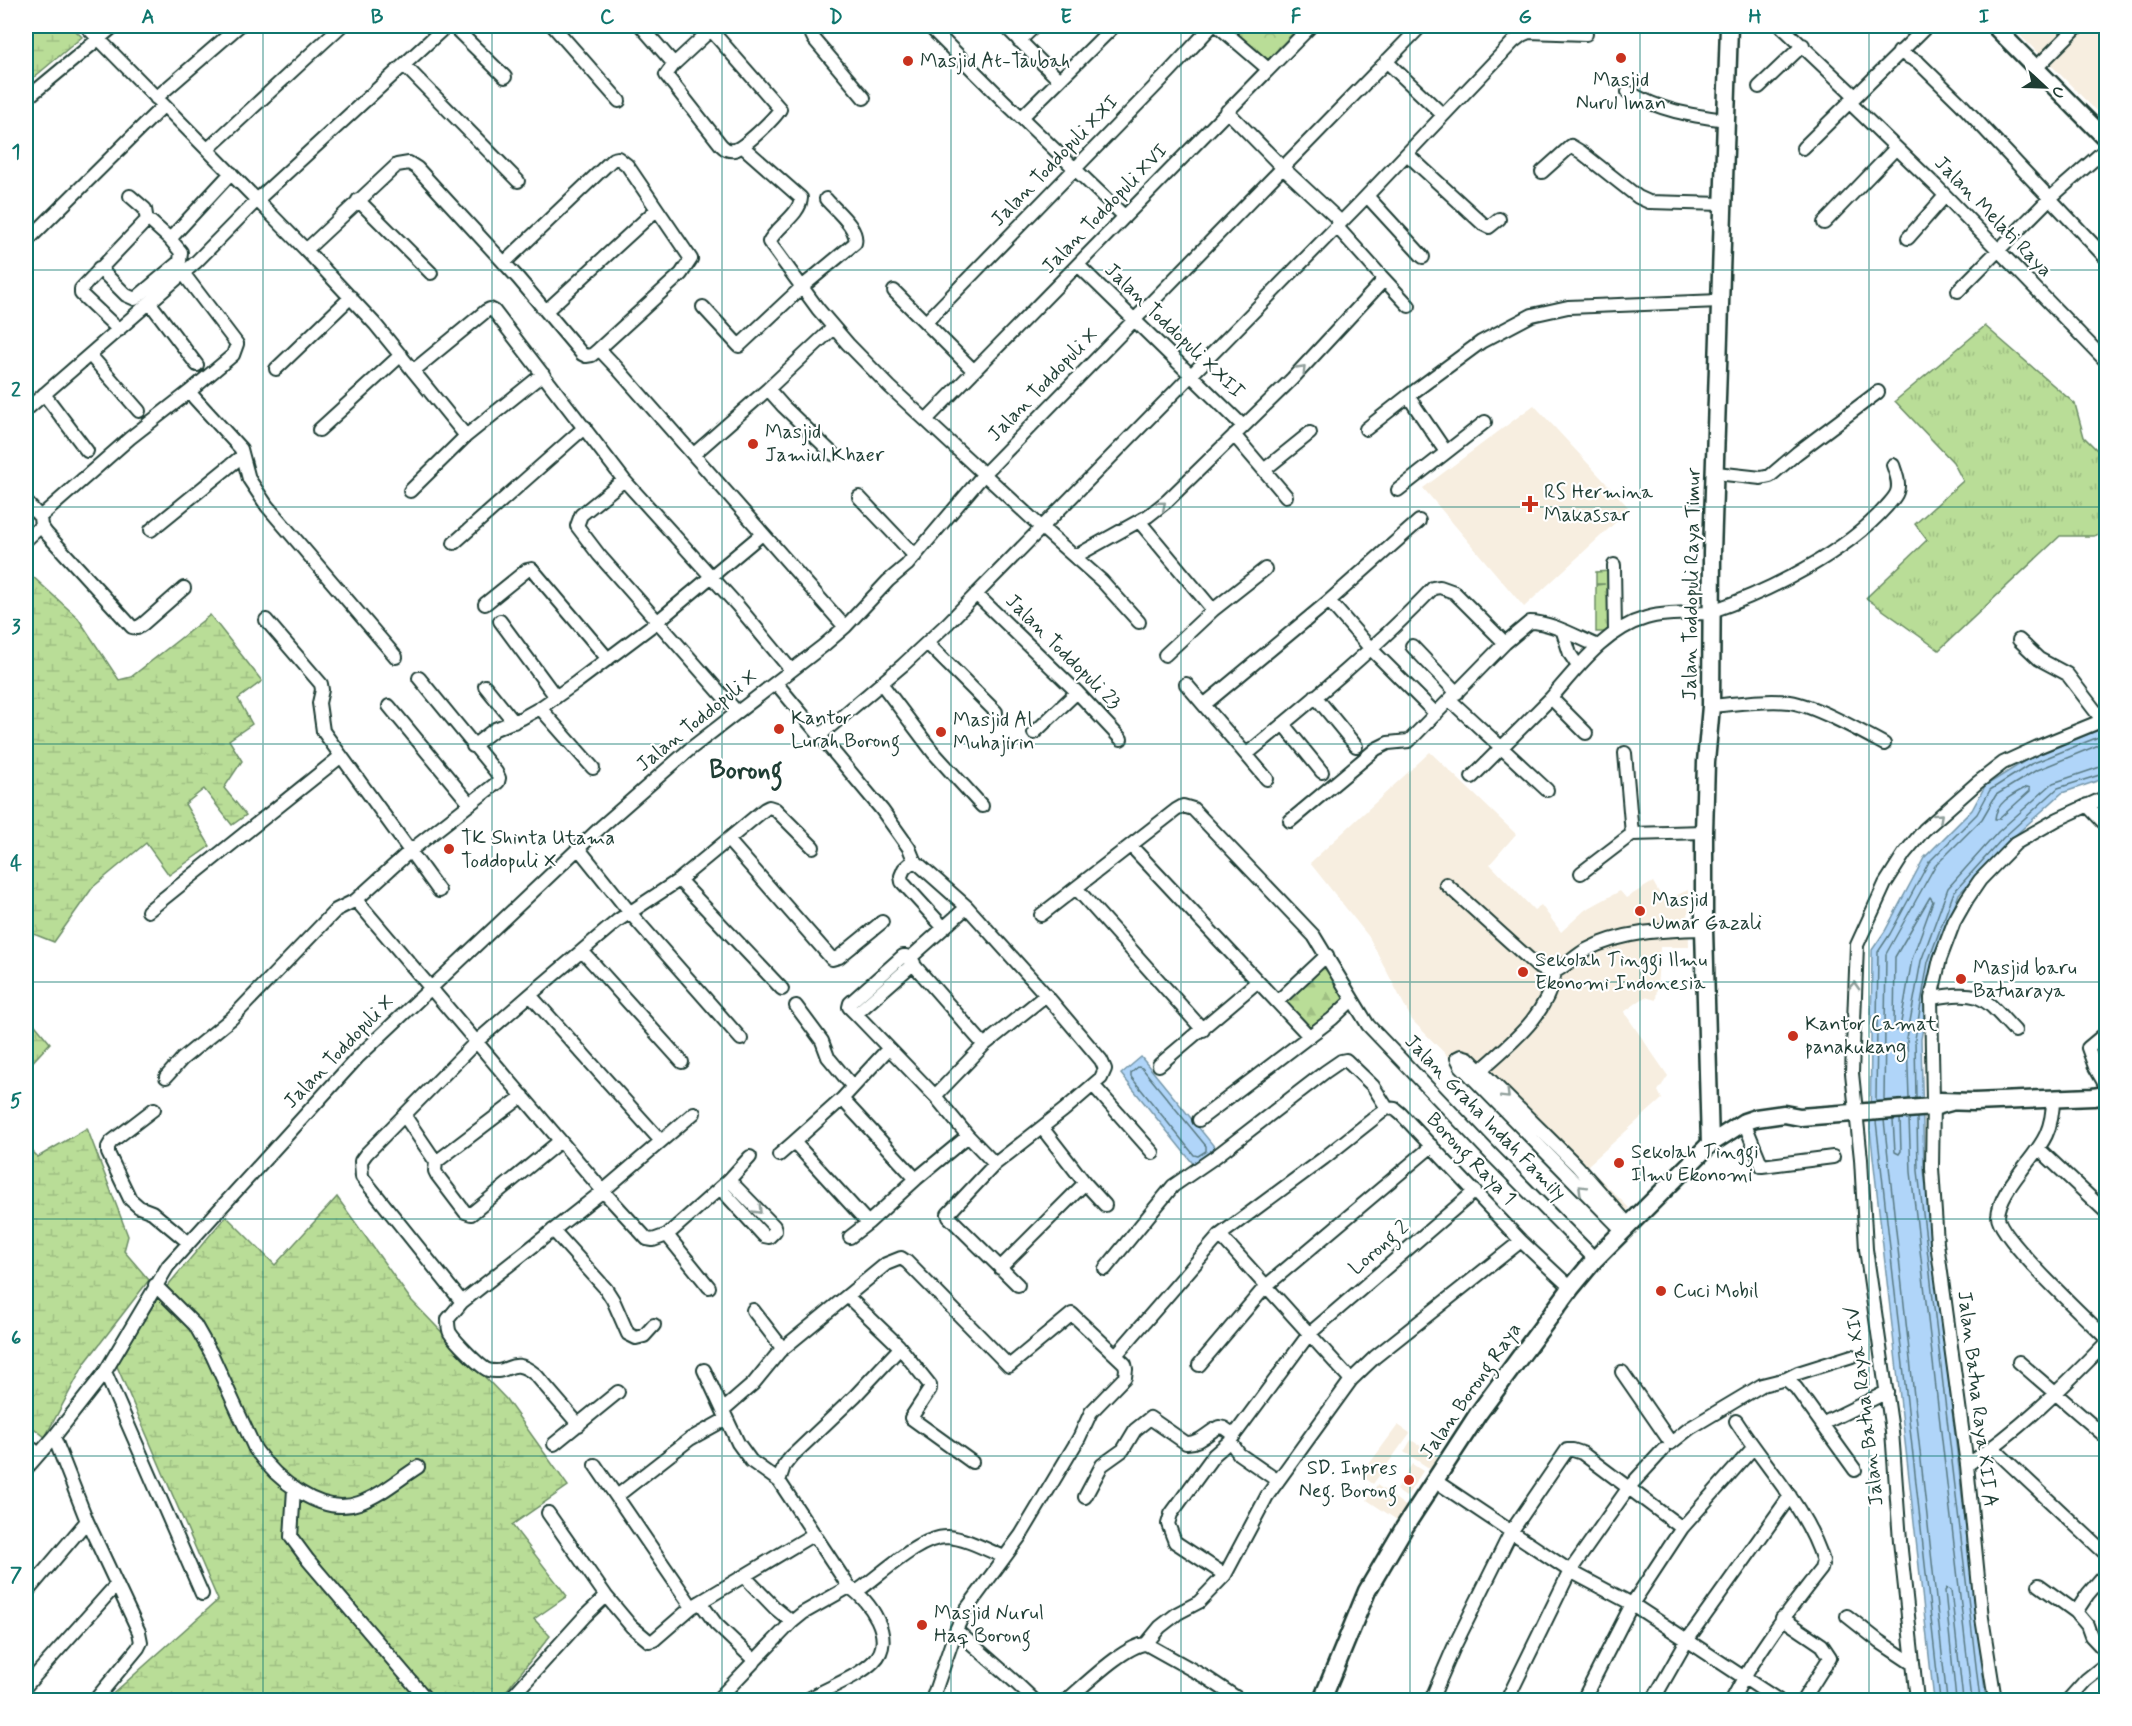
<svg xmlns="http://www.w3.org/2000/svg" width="2132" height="1726" font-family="Mynerve,sans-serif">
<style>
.built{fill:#f7eee0}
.grass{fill:url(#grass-tufts);stroke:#6c8d66;stroke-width:1.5}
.forest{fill:url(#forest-firs);stroke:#6c8d66;stroke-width:1.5}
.wetland{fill:url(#wetland-marsh);stroke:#6c8d66;stroke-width:1.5}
.park{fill:url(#park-crowns);stroke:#6c8d66;stroke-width:1.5}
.water{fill:#b0d5f9;stroke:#7698aa;stroke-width:1.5}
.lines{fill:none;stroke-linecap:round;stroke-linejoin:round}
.shore{stroke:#597a83;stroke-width:1.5}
.minor-casing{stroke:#1f3d34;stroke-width:16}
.tertiary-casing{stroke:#1f3d34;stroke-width:20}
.secondary-casing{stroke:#1f3d34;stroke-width:21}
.minor{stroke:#fff;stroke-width:12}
.tertiary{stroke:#fff;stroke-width:15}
.secondary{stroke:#fff;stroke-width:16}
.oneway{stroke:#8f9e9a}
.grid{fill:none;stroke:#0f766e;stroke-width:1.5;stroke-opacity:0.55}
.poi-dot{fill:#c8321e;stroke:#fff;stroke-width:2}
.labels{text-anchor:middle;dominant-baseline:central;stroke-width:4.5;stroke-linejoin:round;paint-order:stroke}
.poi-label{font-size:20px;fill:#1f3d34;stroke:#fff;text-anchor:start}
.street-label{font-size:20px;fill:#1f3d34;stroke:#fff}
.district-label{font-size:26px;font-weight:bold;fill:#1f3d34;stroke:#fff}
.neatline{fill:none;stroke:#0f766e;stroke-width:2}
.grid-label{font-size:20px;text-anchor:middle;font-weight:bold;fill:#0f766e}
</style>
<defs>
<pattern id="grass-tufts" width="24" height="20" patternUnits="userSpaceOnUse" patternTransform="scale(1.5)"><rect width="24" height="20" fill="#b9dd97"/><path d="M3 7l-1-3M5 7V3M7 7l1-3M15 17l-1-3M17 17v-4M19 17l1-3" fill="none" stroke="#9fbf83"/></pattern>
<pattern id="forest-firs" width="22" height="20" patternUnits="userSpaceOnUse" patternTransform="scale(1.5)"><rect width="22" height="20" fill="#b9dd97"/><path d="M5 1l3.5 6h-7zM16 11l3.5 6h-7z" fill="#9fbf83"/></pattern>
<pattern id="wetland-marsh" width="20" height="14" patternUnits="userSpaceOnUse" patternTransform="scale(1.5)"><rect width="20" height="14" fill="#b9dd97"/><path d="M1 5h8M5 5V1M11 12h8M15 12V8" fill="none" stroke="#9fbf83"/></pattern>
<pattern id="park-crowns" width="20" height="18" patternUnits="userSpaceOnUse" patternTransform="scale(1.5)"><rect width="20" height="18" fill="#b9dd97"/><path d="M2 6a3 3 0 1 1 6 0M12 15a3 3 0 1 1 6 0" fill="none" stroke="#9fbf83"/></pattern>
</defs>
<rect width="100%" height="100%" fill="#fff"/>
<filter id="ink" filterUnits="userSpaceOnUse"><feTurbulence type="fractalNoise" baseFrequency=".0167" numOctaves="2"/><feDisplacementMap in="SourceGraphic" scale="12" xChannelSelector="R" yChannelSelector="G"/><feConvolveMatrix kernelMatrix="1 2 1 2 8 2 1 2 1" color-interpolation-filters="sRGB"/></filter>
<g filter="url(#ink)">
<!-- built -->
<path class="built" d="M2010,26H2106V121L2052,66Z
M1534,405L1630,509L1524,607L1423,488Z
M1430,752L1516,834L1490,864L1534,910L1541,905L1561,932L1585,910L1620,891L1626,898L1653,882L1664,901L1688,890L1689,947H1660L1656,1000L1645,997L1624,1012L1668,1076L1658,1091L1662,1099L1587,1166L1629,1208L1614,1226L1412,1020L1369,937L1310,863Z
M1398,1425L1410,1433L1373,1484L1361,1475Z
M1411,1440L1440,1458L1432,1470L1404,1452Z
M1412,1464L1423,1471L1406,1497L1396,1490Z
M1377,1485L1407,1507L1397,1520L1367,1500Z"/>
<!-- grass -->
<path class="grass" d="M1985,326L2075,404L2084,437L2106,459V531L2094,536H2060L1939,650L1866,598L1927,540L1915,524L1963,481L1953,462L1895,401Z
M1610,571L1611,597H1608V607H1611V632H1596V585L1605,584H1596V572Z"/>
<!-- forest -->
<path class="forest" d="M1327,955L1352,1000L1309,1036L1278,1001Z"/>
<!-- wetland -->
<path class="wetland" d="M26,26H71L82,37L26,84Z
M31,575L78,618L119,680L131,677L210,615L262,681L238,699L252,724L229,740L242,761L224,788L246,815L232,825L204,789L185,804L210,846L169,875L146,843L93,887L54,942L26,931V579Z
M26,1014L50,1043L26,1069Z
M87,1128L128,1236L124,1251L149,1280L85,1363L45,1437L26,1422V1145L38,1157Z
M337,1197L411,1300L506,1399L568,1486L512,1525L567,1596L534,1619L550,1636L499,1700H106L218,1600L116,1364L159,1296L226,1216L275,1265Z"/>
<!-- park -->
<path class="park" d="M1229,26H1288L1294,32L1267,61Z"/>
<!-- water -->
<path class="water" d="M2106,727V778L2062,793L2008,842L1959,894L1934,963L1921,1039L1924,1170L1986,1700H1934L1870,1130L1872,950L1885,931L1924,858L1972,810L1985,786L2028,759Z
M1141,1057L1217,1150L1195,1166L1121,1074Z"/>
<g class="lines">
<!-- shore -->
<path class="shore" d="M2027,787L2030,788V791L1999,819H1995C1996,802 2014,794 2027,787Z
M1930,897L1933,901L1912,959L1900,1028L1896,1031L1894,1028L1895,957Z
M1138,1067L1142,1068L1206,1146V1151L1198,1156L1194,1155L1131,1077V1073Z
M1916,1098L1915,1039L1928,962L1954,892L2003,838L2058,788L2106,773
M1909,1099L1907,1038L1921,961L1948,888L1998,832L2053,783L2106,765
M1876,1101L1878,952L1890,934L1929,862L1977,814L1990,790L2031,764L2106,734
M1884,1101L1886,954L1935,866L1982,819L1996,795L2035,771L2106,742
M1917,1118L1918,1171L1980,1700
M1909,1119L1911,1172L1972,1700
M1884,1120L1947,1700
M1893,1120L1895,1152L1899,1154L1901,1151L1900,1119
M1876,1121L1940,1700
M1956,1700L1945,1591L1947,1588L1951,1590L1963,1700"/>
<defs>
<path id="minor" d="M86,26L306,250L397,165L409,163L417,168L518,278L582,354L586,356L592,355L599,349L617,368L845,627
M453,26L505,77
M553,26L619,101
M641,26L674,64L715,26
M810,26V31L814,39L864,98
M929,26L1003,100L1124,216
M1005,26L1059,80
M1218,26L1268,69
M1781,26L1855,96
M1019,41L1035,26
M1899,52L1918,62L1961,104L2106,258
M1386,61L1443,115
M674,64L666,75L721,145C725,149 728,151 734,150C743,149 775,118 780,109L711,30
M404,65L518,181
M2037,67L2078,26
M1759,87L1803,45
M1628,92C1662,111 1688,115 1726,120
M156,98L239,26
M26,99L114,26
M1849,102L1936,186L2106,361
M1227,111L1282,167L1341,222
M1022,117L1114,26
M742,146L801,198C800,215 776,227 769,242L818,309L848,344L890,387L1042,528L1102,581L1139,622
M1803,148L1927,26
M208,149L341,26
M1407,154L1483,224L1489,227L1499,219
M1542,172L1571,146L1581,152L1638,197L1649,202L1723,204
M130,196L145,209L147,221
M1367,196L1423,257
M358,200L431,273
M1824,223L1896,148
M1908,238L1945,196
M26,242L163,106
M306,250L375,324L466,436L543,374
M504,263L613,159L618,158L627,165L691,259L681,274L599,349
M1078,265L1243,426
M99,268L126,295L135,299L180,261L181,252L170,239
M183,273L237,344L233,355L189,392L241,449L249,479L267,506L396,657
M1381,276L1409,306
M894,291L974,371
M1958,291L2049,199L2106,149
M150,303L197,365
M703,307L739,346L802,287L855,243C859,228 835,210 826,199
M546,311L656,210
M926,322L1169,72L1212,26
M119,330L81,294V289L144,223L147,221L151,222L170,239L231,173
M90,355L139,411
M276,369L351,297
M413,371L486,311L490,309L494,311L624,480L737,605L791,670
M768,389L783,406L833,454
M44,394L87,451
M1408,396L1481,342L1532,315L1568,307L1720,301
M26,410L196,262L257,200L446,26
M926,420L1311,26
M1366,429L1408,396L1446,452
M319,430L401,355
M1234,435L1286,496
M694,454L768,389L833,328
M1264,470L1310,433
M1716,473L1761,478L1770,476L1797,453L1878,392
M624,480L581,515L577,526L599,555L737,712
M1398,490L1485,422
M410,491L466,436
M859,497L915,556
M26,502L40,517L130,438L189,392
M40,517L41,526L46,533L132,627L137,628L143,624L184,588
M1139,521L1213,610
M151,530L242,456
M26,540L41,526
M454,543L585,427
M1076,556L1148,516L1167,501L1292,379L1381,283V276L1337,227
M1614,565L1615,632
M976,594L1077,692L1121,739
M1329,601L1371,649L1436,714
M485,604L527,570L532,569L608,659
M1712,611C1770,591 1845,553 1886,507C1890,502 1895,498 1897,492C1900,483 1896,474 1893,465
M266,620L321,684L322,690L319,703L323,731L439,891
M500,621L556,697
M1563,632L1570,654L1578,666
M2019,640L2039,659L2067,674L2103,721
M927,643L996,712
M1412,646L1457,693
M1165,655L1213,610L1265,569
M419,678L496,772L499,778L498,782L410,851L356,900L603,1191L647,1239L653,1240L667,1235L729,1180L750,1157
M776,683L882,810L909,848L914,860L967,907L1046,995L1101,1060L1105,1069L1101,1078L1064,1110L995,1164L968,1136L935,1096L856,1014L849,1007L850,1003L903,956H906L984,1045
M881,683L933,752L982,806
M1186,684L1267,779
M485,686L514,722
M1315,696L1356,746
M1450,700L1547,790
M1205,704L1329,601L1419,521
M389,706L470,804
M1711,706C1736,704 1764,699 1790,702C1816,706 1860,731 1884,744
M540,708L577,682L658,621L762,534
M1283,724L1322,772
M1034,733L1077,692
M1586,733L1551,698C1578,667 1606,629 1646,618C1667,612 1691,614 1712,613
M819,736L903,665L948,623L1359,204L1513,42L1522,35L1529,32L1586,34
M473,746L495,729L522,718L540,708L593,768
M1625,753L1632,834
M1247,754C1311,701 1376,648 1433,588L1440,587L1454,592L1505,643
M1472,777L1551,698
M2087,805L2106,825
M1290,821L1376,749L1388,743L1409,741L1505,643L1530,622C1552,622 1578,638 1598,646
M728,840L832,959L839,957L882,922
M1131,846L1309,1036
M579,849L631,914L741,1039
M914,860L904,869L901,876L902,882L944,928
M1581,873L1632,834L1704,832
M679,880L782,989
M1446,884L1538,967L1552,973C1564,968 1574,957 1586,950C1623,931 1664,930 1704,929
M1076,888L1203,1030
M148,911L340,757
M1041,915L1176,810L1183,806L1193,809L1314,936L1368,1025L1493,1156L1595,1259
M583,952L682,1062
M909,959L967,907
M530,995L661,1141
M1931,998C1983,990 1981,995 2015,1031
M1278,1001L1327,955
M796,1006L822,1041L828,1057L853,1087
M856,1014L914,963
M2106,1033L2088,1048L2095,1067L2106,1086
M888,1049L842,1099L794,1142L868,1223L916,1179L968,1136
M1159,1065L1257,982
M1481,1070C1513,1041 1547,1016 1555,972
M166,1077L182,1059L232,1018L336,910L356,900
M1093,1085L1153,1153
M935,1096L984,1045L1046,995
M2053,1098C2053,1133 2041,1145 2021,1171C2012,1183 1999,1200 1998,1216C1998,1237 2088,1320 2106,1338
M842,1099L916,1179
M154,1109L111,1142L108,1147V1153L130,1199L139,1207L152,1212L188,1242
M404,1115L436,1162L523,1096
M1199,1120L1332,1019L1352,1000
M1744,1122L1762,1166L1833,1157
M2039,1149L2106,1212
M779,1155L794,1142
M436,1162L435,1171L437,1175L465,1212L471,1214L560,1141
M995,1164L948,1214L949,1217L1018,1285
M1085,1183L1105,1205
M720,1188L764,1236L769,1237L775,1231L774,1226L729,1180
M553,1230L606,1289L613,1300L628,1334L636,1338L644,1336L654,1325
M1623,1231L1461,1066L1457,1058L1461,1056L1468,1058L1577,1166L1629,1225
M667,1235L709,1287
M1220,1235L1351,1380
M850,1237L868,1223
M1000,1268L1085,1183L1043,1129
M1105,1269L1173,1186L1215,1157L1325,1072L1341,1061L1346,1060L1373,1086L1387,1108L1395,1109L1401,1114L1521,1241L1571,1288
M155,1285L195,1325L212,1355L255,1449C275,1478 320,1517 359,1503C380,1496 399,1479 418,1467
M847,1296L898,1345L930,1385V1389L911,1418L972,1462
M462,1302L362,1177L361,1161L366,1154L476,1042L530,995L617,921L679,880L765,809L769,807L775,809L813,847
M753,1310L783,1349
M1116,1355L1220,1235L1324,1158L1387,1108
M2019,1362L2106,1437
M1199,1365L1266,1286L1432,1146
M704,1370L738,1443L751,1461L779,1481L849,1587C869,1599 897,1639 874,1661C857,1678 828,1687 807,1700
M105,1372L202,1594
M1622,1372L1671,1443L1690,1428L1762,1385L1786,1379L1796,1388L1855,1470
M1786,1379L1798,1373L1852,1356
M723,1410L753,1384L780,1351L886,1264L901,1258L907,1262L1009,1366L1072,1314L1125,1364L1126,1369L1125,1377L1091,1412L1079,1438L1021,1535L965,1611L956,1630L932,1700
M1822,1424L1887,1392
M579,1425L536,1375C510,1354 510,1376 488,1370C480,1367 455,1341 450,1333C448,1329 448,1324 448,1319L462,1302L603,1191L694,1113
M54,1437L87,1521L139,1632L141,1642L138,1648L95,1700
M1230,1441L1239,1454L1278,1481
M26,1444L39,1454
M554,1444L618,1392
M1993,1448L2106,1554
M595,1465L692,1607
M1967,1465C2019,1431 2063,1387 2106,1343
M26,1469L54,1437L105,1372L168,1266L357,1058L601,827L690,749L823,646L845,627L888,581L907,565L984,474L1421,26
M1434,1480L1570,1571L1632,1604L1778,1700
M779,1481L784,1466L791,1457L855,1396L900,1348
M294,1489L291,1537L308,1560L427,1700
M617,1496L690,1439L726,1419
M1085,1497L1102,1465L1123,1450L1135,1430L1150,1418L1186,1443C1199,1444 1208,1432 1219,1427L1224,1428L1234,1435
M548,1513L606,1596L631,1626L649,1641L654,1640L692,1607L814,1534
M2106,1573L2088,1594L2076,1612L2087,1625L2091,1636L2106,1652
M1225,1575L1175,1542L1168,1524L1171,1514L1214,1455L1230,1441L1309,1334L1475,1191
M744,1576L775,1608L792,1622
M2039,1585L2076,1612
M856,1592C880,1576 918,1537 947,1537C966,1538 987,1550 1004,1557
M26,1593L87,1521
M700,1602L716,1624L755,1661
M1847,1616L1880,1642L1913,1664
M1782,1618L1822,1645L1830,1657L1803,1700
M956,1630L1014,1681L1034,1700
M1146,1644L1207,1678L1240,1700
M26,1686L116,1585
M509,1700L585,1616L606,1596
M717,1700L792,1622L803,1613L849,1587
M1067,1700C1084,1686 1125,1645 1146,1644L1160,1627L1178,1613L1199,1602L1225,1575L1267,1496L1351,1380L1375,1357L1521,1241
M1431,1700L1454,1647L1511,1532L1567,1450H1573L1582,1453L1682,1528
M1507,1700L1570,1571L1629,1487L1663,1450
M1583,1700L1632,1604L1682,1528L1753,1448
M1653,1700L1686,1642L1790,1496
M1732,1700C1756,1653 1788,1611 1821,1569L1823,1561C1807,1509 1765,1466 1736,1421
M1917,1700L1900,1541L1892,1431L1866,1249L1861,1159L1852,1073L1857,945L1885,884L1904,854L1924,830L1977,783L2003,763L2040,746L2106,719
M1995,1700L1982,1618L1967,1465L1937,1243L1932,1168L1933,1101L1931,998L1940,959L1954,922L1967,899L1980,880L2016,843L2058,819L2106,797
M2068,1700L2086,1680L2106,1664"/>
<path id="tertiary" d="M1994,26L2106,139"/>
<path id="secondary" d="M1940,1101L1974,1102L2093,1097L2106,1095
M1710,1144L1704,929V832L1706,762L1711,706L1712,553L1729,26
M1322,1700L1367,1591L1404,1528L1478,1414L1571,1288L1595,1259L1710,1144L1744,1122L1756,1118L1784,1114L1800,1117L1933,1107L1951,1102"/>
</defs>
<!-- minor casing -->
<use href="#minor" class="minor-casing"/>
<!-- tertiary casing -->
<use href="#tertiary" class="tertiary-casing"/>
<!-- secondary casing -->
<use href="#secondary" class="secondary-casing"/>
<!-- minor -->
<use href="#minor" class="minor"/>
<!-- tertiary -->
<use href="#tertiary" class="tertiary"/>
<!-- secondary -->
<use href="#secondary" class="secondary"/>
</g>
<!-- one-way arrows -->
<defs><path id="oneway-chevron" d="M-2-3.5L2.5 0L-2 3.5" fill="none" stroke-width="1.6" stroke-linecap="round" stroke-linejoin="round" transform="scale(1.5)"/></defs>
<g class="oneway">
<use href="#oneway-chevron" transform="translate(1302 369) rotate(-46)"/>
<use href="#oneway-chevron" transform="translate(1162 505) rotate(-40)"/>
<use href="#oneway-chevron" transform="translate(1939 817) rotate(-42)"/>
<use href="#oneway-chevron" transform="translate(1854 986) rotate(-88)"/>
<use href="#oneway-chevron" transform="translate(1506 1095) rotate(45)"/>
<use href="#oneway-chevron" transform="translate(1582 1189) rotate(-135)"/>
<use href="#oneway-chevron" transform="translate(758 1210) rotate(46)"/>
</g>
</g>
<!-- grid -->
<path class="grid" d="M263,26V1700M492,26V1700M722,26V1700M951,26V1700M1181,26V1700M1410,26V1700M1640,26V1700M1869,26V1700M26,270H2106M26,507H2106M26,744H2106M26,982H2106M26,1219H2106M26,1456H2106"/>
<!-- markers -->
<g class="poi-dot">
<circle cx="1621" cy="58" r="6"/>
<circle cx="908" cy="61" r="6"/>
<circle cx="753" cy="444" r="6"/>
<path d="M1527 495h6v6h6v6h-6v6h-6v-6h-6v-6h6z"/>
<circle cx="779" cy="729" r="6"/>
<circle cx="941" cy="732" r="6"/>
<circle cx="449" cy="849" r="6"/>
<circle cx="1640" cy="911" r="6"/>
<circle cx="1523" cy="972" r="6"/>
<circle cx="1961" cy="979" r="6"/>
<circle cx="1793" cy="1036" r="6"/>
<circle cx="1619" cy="1163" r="6"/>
<circle cx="1661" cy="1291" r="6"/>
<circle cx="1409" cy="1480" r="6"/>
<circle cx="922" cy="1625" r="6"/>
</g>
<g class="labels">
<!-- poi labels -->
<g class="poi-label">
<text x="920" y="61">Masjid At-Taubah</text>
<text x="1621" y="80" text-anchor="middle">Masjid<tspan x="1621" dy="23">Nurul Iman</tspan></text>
<text x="765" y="432">Masjid<tspan x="765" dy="23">Jamiul Khaer</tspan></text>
<text x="1544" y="492">RS Hermina<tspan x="1544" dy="23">Makassar</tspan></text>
<text x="791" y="718">Kantor<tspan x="791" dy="23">Lurah Borong</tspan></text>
<text x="953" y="720">Masjid Al<tspan x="953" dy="23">Muhajirin</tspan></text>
<text x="461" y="838">TK Shinta Utama<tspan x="461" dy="23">Toddopuli X</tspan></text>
<text x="1652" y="900">Masjid<tspan x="1652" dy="23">Umar Gazali</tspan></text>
<text x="1535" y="960">Sekolah Tinggi Ilmu<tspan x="1535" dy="23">Ekonomi Indonesia</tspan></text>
<text x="1973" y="968">Masjid baru<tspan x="1973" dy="23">Batuaraya</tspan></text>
<text x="1805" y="1024">Kantor Camat<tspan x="1805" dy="23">panakukang</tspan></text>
<text x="1631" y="1152">Sekolah Tinggi<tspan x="1631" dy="23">Ilmu Ekonomi</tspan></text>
<text x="1673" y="1291">Cuci Mobil</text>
<text x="1397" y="1468" text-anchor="end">SD. Inpres<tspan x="1397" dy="23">Neg. Borong</tspan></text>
<text x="934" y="1613">Masjid Nurul<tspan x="934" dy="23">Haq Borong</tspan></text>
</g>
<!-- street labels -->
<g class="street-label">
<text transform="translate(1055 161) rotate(-46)">Jalan Toddopuli XXI</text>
<text transform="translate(1105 209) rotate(-46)">Jalan Toddopuli XVI</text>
<text transform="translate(1993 217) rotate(46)">Jalan Melati Raya</text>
<text transform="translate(1174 331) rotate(44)">Jalan Toddopuli XXII</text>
<text transform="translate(1043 385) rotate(-46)">Jalan Toddopuli X</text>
<text transform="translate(1692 584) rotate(-89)">Jalan Toddopuli Raya Timur</text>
<text transform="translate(1063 652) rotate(45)">Jalan Toddopuli 23</text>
<text transform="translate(697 721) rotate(-39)">Jalan Toddopuli X</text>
<text transform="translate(339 1052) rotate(-46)">Jalan Toddopuli X</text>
<text transform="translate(1485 1118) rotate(46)">Jalan Graha Indah Family</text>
<text transform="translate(1471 1159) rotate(46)">Borong Raya 1</text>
<text transform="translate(1379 1248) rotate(-41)">Lorong 2</text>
<text transform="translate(1471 1391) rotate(-55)">Jalan Borong Raya</text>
<text transform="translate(1977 1399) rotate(83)">Jalan Batua Raya XII A</text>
<text transform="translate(1865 1406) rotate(-97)">Jalan Batua Raya XIV</text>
</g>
<!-- district labels -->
<g class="district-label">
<text x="746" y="771">Borong</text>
</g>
</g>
<!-- margin -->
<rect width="2132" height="1726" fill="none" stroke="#fff" stroke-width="66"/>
<!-- north arrow -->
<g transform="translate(2045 87) rotate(112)" stroke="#ffffff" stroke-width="4.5" paint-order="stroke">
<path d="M0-4.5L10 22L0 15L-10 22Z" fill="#1f3d34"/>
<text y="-9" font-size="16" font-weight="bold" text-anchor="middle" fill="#1f3d34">U</text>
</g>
<rect x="33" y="33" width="2066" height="1660" class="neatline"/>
<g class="grid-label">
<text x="148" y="23">A</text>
<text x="377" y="23">B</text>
<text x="607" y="23">C</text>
<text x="836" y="23">D</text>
<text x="1066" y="23">E</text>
<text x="1296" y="23">F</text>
<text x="1525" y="23">G</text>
<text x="1755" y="23">H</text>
<text x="1984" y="23">I</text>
<text x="16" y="158">1</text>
<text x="16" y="396">2</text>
<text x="16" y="633">3</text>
<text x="16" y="870">4</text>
<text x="16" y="1107">5</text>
<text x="16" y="1344">6</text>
<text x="16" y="1581">7</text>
</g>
</svg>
